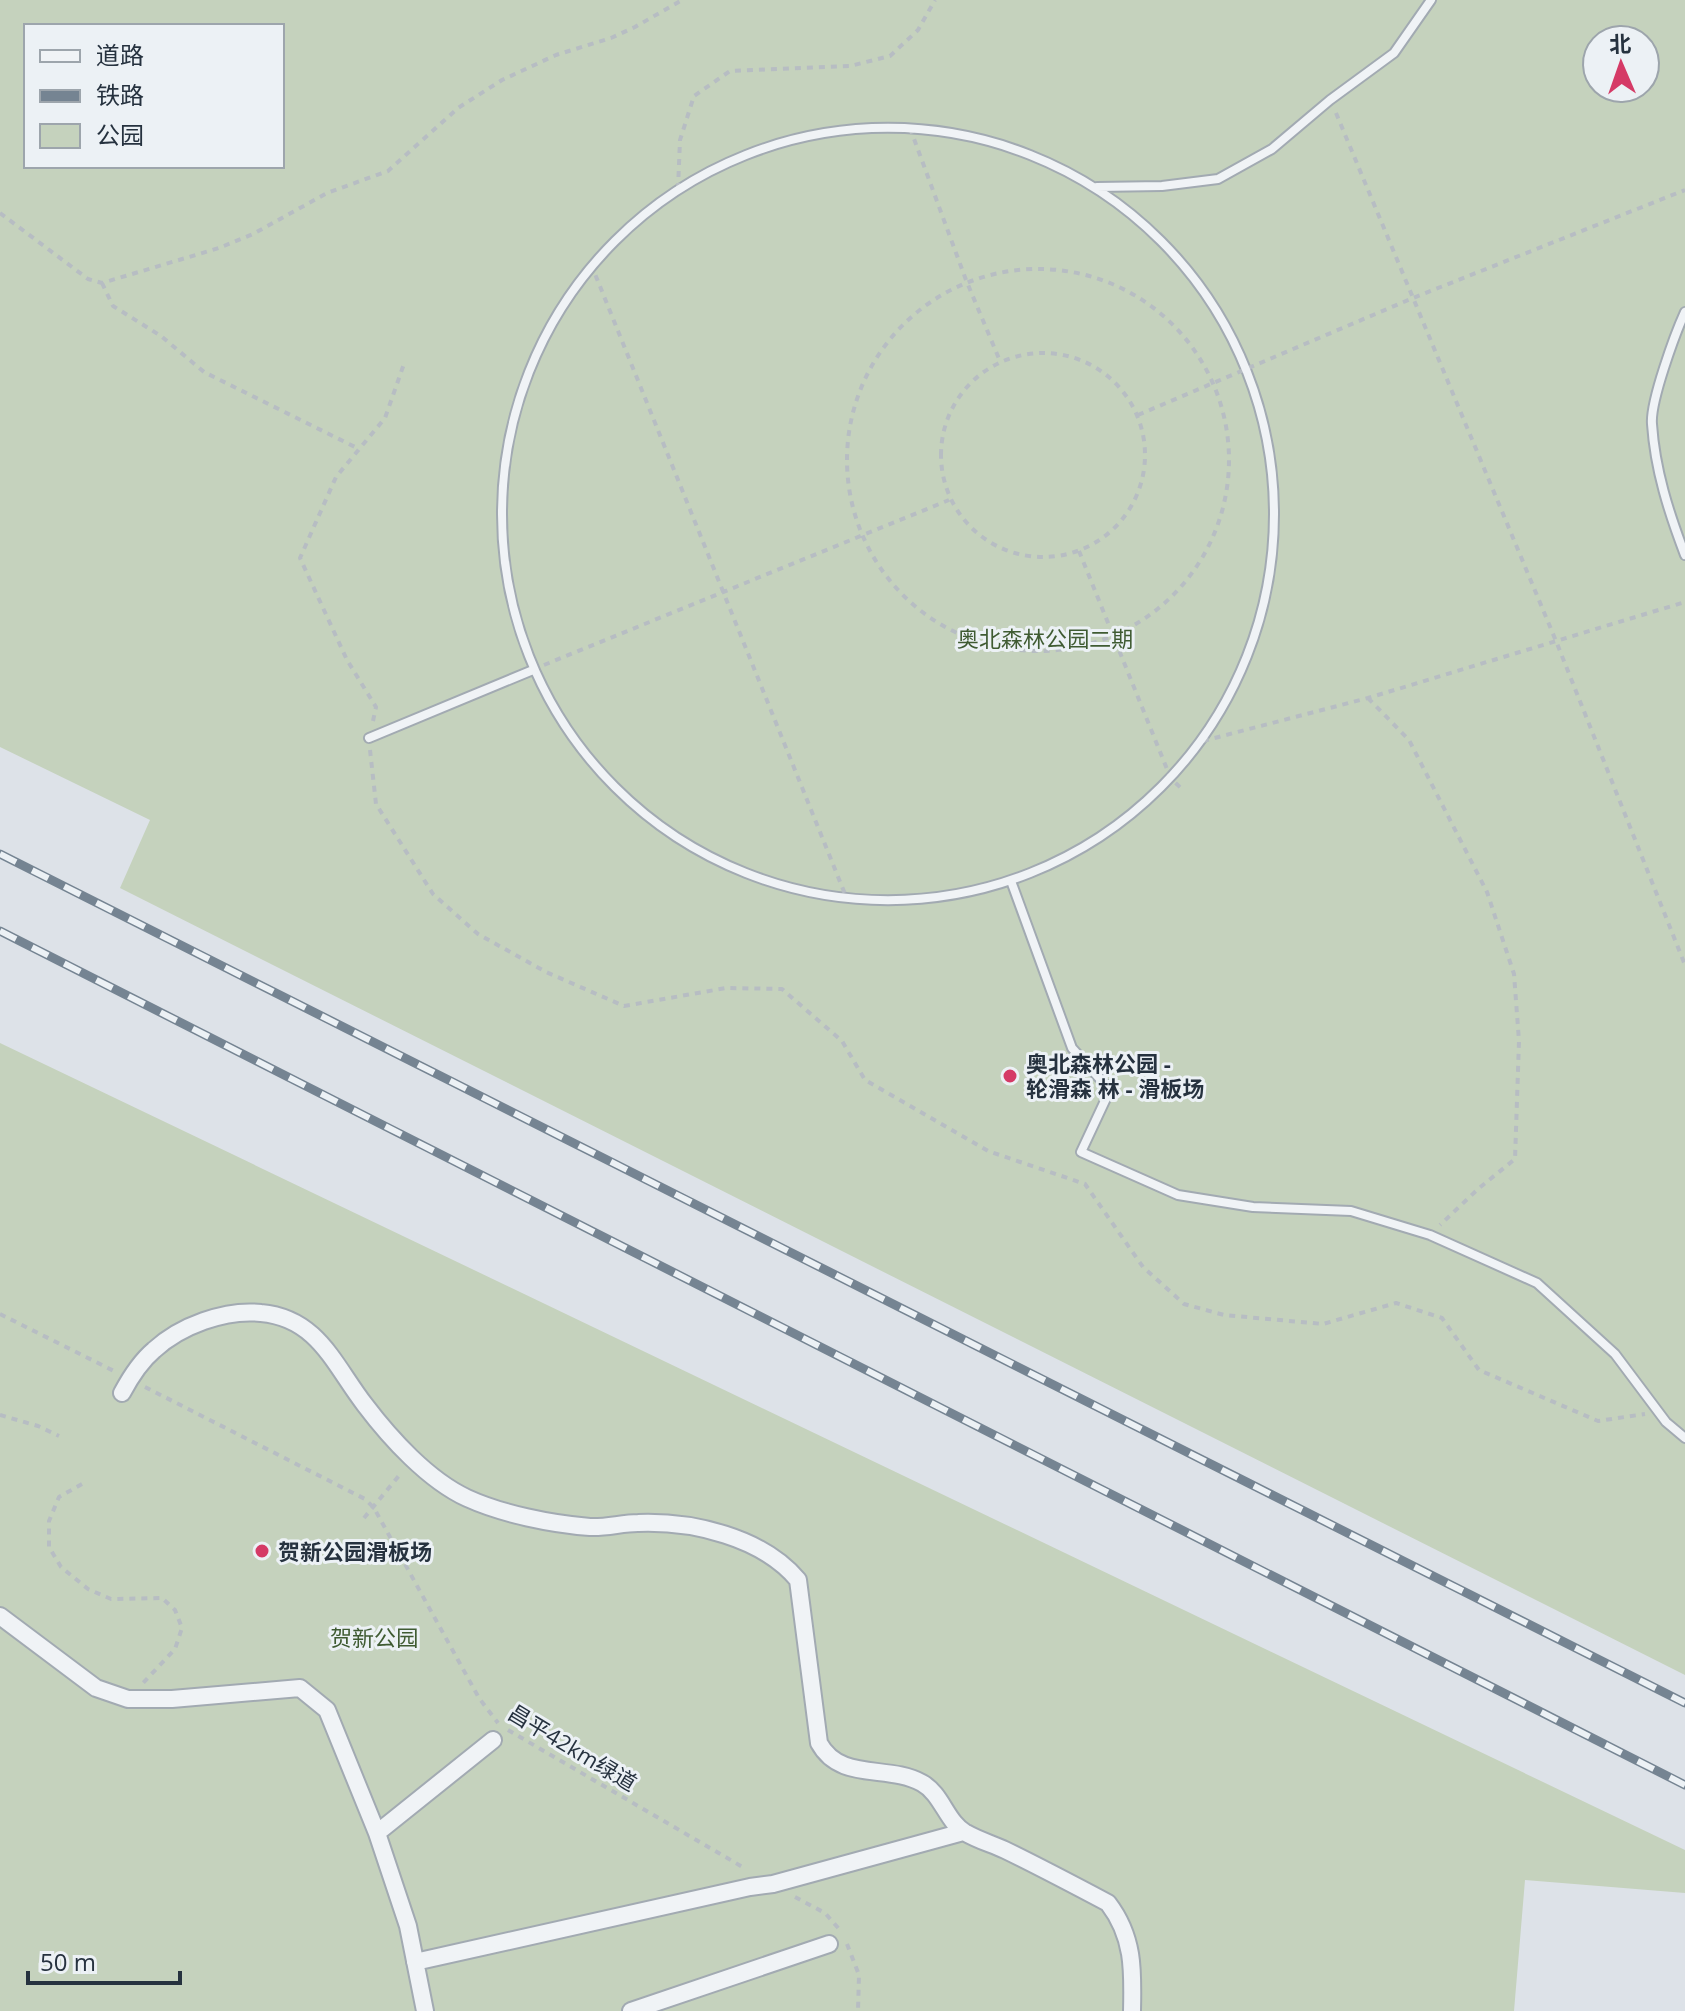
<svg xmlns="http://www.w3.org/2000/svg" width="1685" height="2011" font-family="'Open Sans','Noto Sans SC',sans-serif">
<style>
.green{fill:#c5d2bd;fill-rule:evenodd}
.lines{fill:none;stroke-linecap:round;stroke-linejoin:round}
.service-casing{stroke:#a2aab2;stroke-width:12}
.minor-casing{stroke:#a2aab2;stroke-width:20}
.path{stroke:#b7bdc3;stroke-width:4;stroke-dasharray:6 6;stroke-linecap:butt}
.service{stroke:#f0f3f6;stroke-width:8}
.minor{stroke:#f0f3f6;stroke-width:16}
.rail-casing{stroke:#758492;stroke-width:9}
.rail{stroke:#ecf1f5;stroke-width:6;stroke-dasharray:18;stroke-linecap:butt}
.poi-dot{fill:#d53a66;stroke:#ecf1f5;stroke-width:3}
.labels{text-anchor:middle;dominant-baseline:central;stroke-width:6;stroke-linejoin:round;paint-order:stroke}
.park-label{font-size:22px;fill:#3f5b32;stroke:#ecf1f5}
.poi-label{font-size:22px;font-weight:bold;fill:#26323f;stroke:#ecf1f5;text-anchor:start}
.street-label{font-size:22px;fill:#26323f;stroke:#ecf1f5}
</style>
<rect width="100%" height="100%" fill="#dde2e8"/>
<!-- green -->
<path class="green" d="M0,0H1685V1675L120,888L150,820L0,747ZM26,26H282V166H26ZM1597,40H1645V88H1597Z
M0,1043L1685,1850V1893L1525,1880L1514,2011H0Z"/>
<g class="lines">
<defs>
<path id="service" d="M502 514a386 386 0 1 1 772 0a386 386 0 1 1-772 0Z
M1097,187L1162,186L1218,179L1272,149L1330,100L1394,53L1431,0
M1685,312C1675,334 1650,402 1652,424C1655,470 1669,513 1685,555
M369,738L533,670
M1011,881L1072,1048L1110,1090L1081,1152L1178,1195L1253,1207L1351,1211L1430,1235L1537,1283L1615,1354L1666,1422L1685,1438"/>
<path id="minor" d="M122,1393C130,1378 141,1361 154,1350C180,1326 225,1309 261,1313C318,1318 334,1365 365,1405C390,1438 428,1480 467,1498C502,1514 551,1524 590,1527C606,1528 622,1523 638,1523C693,1521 762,1537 798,1580L819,1743C840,1782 888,1764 922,1783C942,1794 947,1823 966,1833C978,1840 992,1844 1005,1850C1040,1867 1074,1885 1108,1903C1134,1937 1133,1970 1132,2011
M0,1616L96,1688L128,1699H172L300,1688L327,1710L377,1833L408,1926L425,2011
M377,1833L493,1740
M415,1962L750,1887L773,1884L963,1832
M631,2011L829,1944"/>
</defs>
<!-- service casing -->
<use href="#service" class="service-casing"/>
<!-- minor casing -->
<use href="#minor" class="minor-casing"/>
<!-- path -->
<path class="path" d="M1336,113L1556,641L1685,965
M910,128L966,280L1000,361
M678,189L680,140L694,96L730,71L850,66L890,56L918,30L935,0
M0,213L88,279L102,283L219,248L253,234L327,193L388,171L458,108L502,80L556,55L611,38L635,27L682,0
M591,264L847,899
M847 460a191 191 0 1 1 382 0a191 191 0 1 1-382 0Z
M102,283L113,306L161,336L204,372L359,449
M941 455a102 102 0 1 1 204 0a102 102 0 1 1-204 0Z
M1138,415L1413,298L1685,190
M1079,551L1171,779L1181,788
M544,665L949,500
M1368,698L1409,740L1487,892L1514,974L1519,1041L1515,1159L1478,1189L1440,1225
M373,721L376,707L347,660L300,558L336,477L385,418L405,361
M1203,741L1368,698L1685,602
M370,750L376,804L433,894L478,934L546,972L624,1006L726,988L782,989L842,1041L865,1080L988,1151L1085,1184L1143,1267L1184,1304L1224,1315L1323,1324L1396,1303L1442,1318L1479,1370L1598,1421L1645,1414
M0,1314L116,1372
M145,1387L365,1499L374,1508L479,1698L498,1723
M0,1415L38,1426L59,1436
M82,1484L59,1497L49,1521V1547L61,1567L88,1589L111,1599L162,1598L175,1610L182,1628L175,1649L143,1683
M364,1518L402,1472
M508,1730L746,1869
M795,1897L825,1913L839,1929
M847,1944L859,1975L858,2011"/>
<!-- service -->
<use href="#service" class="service"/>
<!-- minor -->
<use href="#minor" class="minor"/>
<defs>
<path id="rail" d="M0,854L1685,1703
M0,931L1685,1785"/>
</defs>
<!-- rail casing -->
<use href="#rail" class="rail-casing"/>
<!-- rail -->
<use href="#rail" class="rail"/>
</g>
<!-- markers -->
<g class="poi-dot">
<circle cx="1010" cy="1076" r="8"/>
<circle cx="262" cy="1551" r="8"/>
</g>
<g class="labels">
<!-- park labels -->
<g class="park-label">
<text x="1045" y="638">奥北森林公园二期</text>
<text x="374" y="1637">贺新公园</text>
</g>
<!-- poi labels -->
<g class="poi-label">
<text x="1026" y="1063">奥北森林公园 -<tspan x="1026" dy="25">轮滑森 林 - 滑板场</tspan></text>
<text x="278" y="1551">贺新公园滑板场</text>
</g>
<!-- street labels -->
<g class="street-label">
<text transform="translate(573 1747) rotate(31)">昌平42km绿道</text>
</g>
</g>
<!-- legend -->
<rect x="24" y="24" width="260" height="144" fill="#ecf1f5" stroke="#9da5ac" stroke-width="2"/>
<rect x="40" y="50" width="40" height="12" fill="#f0f3f6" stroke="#9da5ac" stroke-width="2"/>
<text x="96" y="64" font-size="24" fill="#26323f">道路</text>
<rect x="40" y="90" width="40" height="12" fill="#758492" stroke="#9da5ac" stroke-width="2"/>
<text x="96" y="104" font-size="24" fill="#26323f">铁路</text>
<rect x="40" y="124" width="40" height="24" fill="#c5d2bd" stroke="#9da5ac" stroke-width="2"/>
<text x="96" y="144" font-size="24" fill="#26323f">公园</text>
<!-- north arrow -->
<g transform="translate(1621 64) rotate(358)"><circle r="38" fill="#ecf1f5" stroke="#9da5ac" stroke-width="2"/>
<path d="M0-6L14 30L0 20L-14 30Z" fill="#d53a66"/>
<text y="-12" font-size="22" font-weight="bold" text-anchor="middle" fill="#26323f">北</text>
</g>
<!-- scale -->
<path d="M28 1971v12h152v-12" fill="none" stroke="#26323f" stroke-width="4"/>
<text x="40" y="1971" font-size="24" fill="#26323f" stroke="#ecf1f5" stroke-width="6" paint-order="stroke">50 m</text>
</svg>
